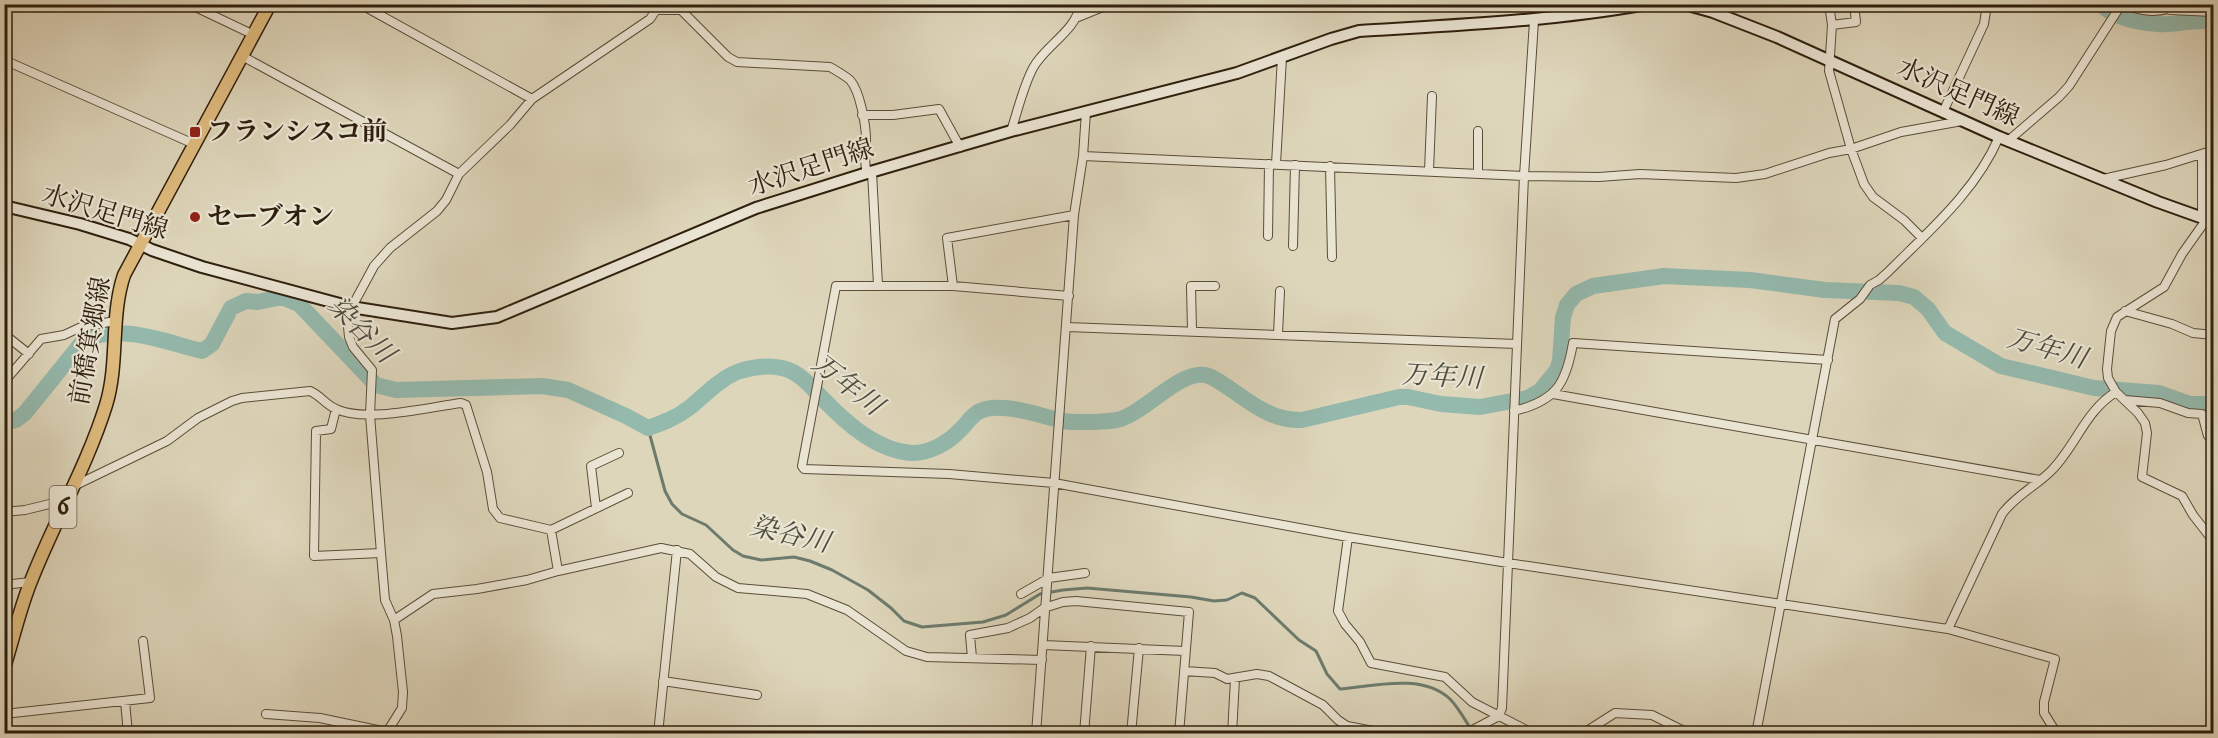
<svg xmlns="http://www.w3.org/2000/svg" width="2218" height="738" font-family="'IM FELL DW Pica','Noto Serif JP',serif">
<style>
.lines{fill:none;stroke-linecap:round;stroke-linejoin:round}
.stream{stroke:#6c7b6d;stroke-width:3}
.river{stroke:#94b9ad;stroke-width:16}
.minor-casing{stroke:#5b4d38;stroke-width:10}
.tertiary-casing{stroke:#5b4d38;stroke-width:12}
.secondary-casing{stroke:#2f1f0d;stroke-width:14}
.primary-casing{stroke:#2f1f0d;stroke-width:15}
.minor{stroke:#eae4d3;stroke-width:8}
.tertiary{stroke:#eae4d3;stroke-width:9}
.secondary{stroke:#eae4d3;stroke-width:10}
.primary{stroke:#dfbb7e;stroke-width:12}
.poi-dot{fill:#8f2418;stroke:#eae4d3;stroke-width:2}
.labels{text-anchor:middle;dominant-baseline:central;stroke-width:4.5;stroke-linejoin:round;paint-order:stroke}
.shield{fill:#eae4d3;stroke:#675a48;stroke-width:1.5}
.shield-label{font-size:24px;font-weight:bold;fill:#2f1f0d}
.street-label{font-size:26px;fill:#2f1f0d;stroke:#eae4d3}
.poi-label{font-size:26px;font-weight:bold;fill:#2f1f0d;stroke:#eae4d3;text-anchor:start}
.water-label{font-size:27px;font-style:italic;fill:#4d4d3d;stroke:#eae4d3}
</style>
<rect width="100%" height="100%" fill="#ded6bb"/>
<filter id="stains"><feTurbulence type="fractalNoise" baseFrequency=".00333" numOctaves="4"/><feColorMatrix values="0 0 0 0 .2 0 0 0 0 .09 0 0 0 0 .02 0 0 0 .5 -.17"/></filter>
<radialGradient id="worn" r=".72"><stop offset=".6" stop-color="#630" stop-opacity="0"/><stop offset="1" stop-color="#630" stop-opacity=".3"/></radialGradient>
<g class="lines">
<!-- stream -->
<path class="stream" d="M648,428L665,491L672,504L682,514L706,525L733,550L743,556L761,560L794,557L810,561L832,570L868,590L891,608L904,621L922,627L983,622L1006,615L1040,594L1063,590L1087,588L1191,597L1214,601L1227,600L1242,593L1255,598L1299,640L1316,651L1327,674L1340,689C1374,686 1422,673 1450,699C1459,708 1466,722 1474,734"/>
<!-- river -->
<path class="river" d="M2101,4C2113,18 2140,23 2158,24C2177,26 2192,18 2214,22
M4,423L16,420L25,413L84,340C121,323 165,342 202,351L212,344L231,308L246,301L258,302L282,297L299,304L376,385L396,390L542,386L568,390L626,416L648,428C662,423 676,418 689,408C704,396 720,378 740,371C757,366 777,364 793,372C805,378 814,390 823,399C846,423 876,450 911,453C928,454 948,443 959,431C966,425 970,417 978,412C1000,400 1040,416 1063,421C1075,423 1104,422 1117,420C1144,414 1178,371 1205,375C1213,376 1222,384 1229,388C1252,404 1272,421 1302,420L1399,397H1408L1441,404L1480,407L1528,398L1540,391L1557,370L1560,361L1563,317L1567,305L1576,294L1593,286L1664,276L1750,280L1825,290L1899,293L1914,297L1928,309L1945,333L2001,366L2094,388L2159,393L2190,404H2214"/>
<defs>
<path id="minor" d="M189,4L254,35
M360,4L532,99
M1829,4L1832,25L1829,71L1851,149L1864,184L1873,197L1904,220L1922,238
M2120,4C2139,10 2160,16 2178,4
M658,10H681L728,57L737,62L830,67C837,71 844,75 850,80C860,91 866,125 866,140C866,153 863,159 867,173
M2170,10L2214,12
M4,17L10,4
M1078,17L1110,4
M1832,25L1856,22L1854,4
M242,56L459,174
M4,60L194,144
M1943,112L1984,24L1987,4
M862,115H893L939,109L960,147
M1011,131C1018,110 1023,87 1033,68C1045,45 1077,31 1080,4
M2009,140L2059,97L2069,86L2121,5
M2202,154V219
M1083,156L1524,176L1599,177L1640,174L1736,178L1765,174L1829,153L1851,149L1901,132L1962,121
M1276,164L1282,57
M1330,166L1332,257
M1429,171L1432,96
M872,172L878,285
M1478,173V131
M2103,179L2166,165L2214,150
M2206,220L2182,254L2164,287L2117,317L2111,331L2107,369L2108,378L2116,392L2138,413L2145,423L2147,433L2142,477L2182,496L2193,515L2214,542
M1268,236L1269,164
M1293,246L1295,165
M953,286L947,238L1074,215
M1069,296L953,286H836L802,466L804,469L949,474L1054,483L1348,537L1508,563L1948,629L2055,659L2044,702V713L2057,734
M2125,311L2172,324L2193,333L2214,335
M1067,327L1517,344
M1192,331L1191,286H1215
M4,334L29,354
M1278,334L1280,291
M4,382L41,339L64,335L81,327L115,321
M1553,394L2040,480
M2125,400L2160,403L2188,413L2202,414L2208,436L2214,438
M336,409L331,429L316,431L314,556L381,553
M1514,411C1556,401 1566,384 1573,343L1828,360
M74,486L167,441L198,418L232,401L242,398L310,391C320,395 326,405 336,409C366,423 429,407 461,403L466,405L487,472L493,509L500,518L551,530L558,571L661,548L690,554L716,577L738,588L807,594L847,610L906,651L927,657L1042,660
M596,508L591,466L619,453
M4,512L25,510L66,500
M551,530L628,493
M1348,537L1338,611L1345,624L1360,642L1371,663L1445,677L1472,702L1534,734
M4,585L30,582
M1021,594L1049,578L1085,573
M394,620L433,594L477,589L527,580L558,571
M1948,629L2002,514C2015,496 2036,486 2051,471C2076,446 2085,411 2116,392
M1043,645L1185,651
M972,658L970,635L1008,628L1030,618L1044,608L1063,602L1076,601L1189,612L1179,734
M1184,671L1215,673L1227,679L1257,674L1269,676L1323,705L1338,720L1347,726L1389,734
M663,681L757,695
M125,701L128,734
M4,714L150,698L143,641
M266,714L320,718L387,732L402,708L403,692L397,636L394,620L385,600L381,553L370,415L372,370L353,347L349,337L347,316L374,266L390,248L437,211L446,200L459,174L510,125L532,99L650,19L660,4
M658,734L677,550
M1036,734L1074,215L1083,156L1086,112
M1084,734L1091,646
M1131,734L1139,648
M1232,734L1235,679
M1465,734L1499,716L1502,708L1524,176L1534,21
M1582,734L1615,713L1652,715L1690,734
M1756,734L1835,319L1860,299L1870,285L1879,280L1888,272C1929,231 1976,191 1999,137"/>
<path id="tertiary" d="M386,734L387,732"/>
<path id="secondary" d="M1684,4L1713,12L1777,37L1999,137L2158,202L2214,222
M4,206L80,224L129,239L152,250L202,267L351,307L452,323L497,317L756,208L867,173L1011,131L1237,73L1331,39L1359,31C1456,25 1552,21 1647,4"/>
<path id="primary" d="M4,668C13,639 20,608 31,581C54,522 87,466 106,405C119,363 110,317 124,275L270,4"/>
</defs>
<!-- minor casing -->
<use href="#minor" class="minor-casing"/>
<!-- tertiary casing -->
<use href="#tertiary" class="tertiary-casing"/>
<!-- secondary casing -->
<use href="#secondary" class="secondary-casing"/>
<!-- primary casing -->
<use href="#primary" class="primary-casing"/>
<!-- minor -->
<use href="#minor" class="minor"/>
<!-- tertiary -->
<use href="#tertiary" class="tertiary"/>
<!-- secondary -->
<use href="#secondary" class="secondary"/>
<!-- primary -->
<use href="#primary" class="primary"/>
</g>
<!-- markers -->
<g class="poi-dot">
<rect x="189" y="126" width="12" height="12" rx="3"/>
<circle cx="195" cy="217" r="6"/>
</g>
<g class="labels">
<!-- shield labels -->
<rect class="shield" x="49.5" y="486" width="27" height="42" rx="4.5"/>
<g class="shield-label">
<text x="63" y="507">6</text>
</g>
<!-- street labels -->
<g class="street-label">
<text transform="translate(1958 93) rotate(24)">水沢足門線</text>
<text transform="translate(811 168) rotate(-18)">水沢足門線</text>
<text transform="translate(105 213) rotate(17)">水沢足門線</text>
<text transform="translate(91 341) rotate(-80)">前橋箕郷線</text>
</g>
<!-- poi labels -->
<g class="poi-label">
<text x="207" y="132">フランシスコ前</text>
<text x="207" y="217">セーブオン</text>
</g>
<!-- water labels -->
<g class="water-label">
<text transform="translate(361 330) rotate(45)">染谷川</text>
<text transform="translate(2047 349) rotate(16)">万年川</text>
<text transform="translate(1442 377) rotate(3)">万年川</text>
<text transform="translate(847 385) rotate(38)">万年川</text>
<text transform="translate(790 535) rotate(13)">染谷川</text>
</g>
</g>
<!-- margin -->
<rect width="2218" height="738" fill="none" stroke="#ded6bb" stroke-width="24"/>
<rect x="6" y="6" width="2206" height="726" fill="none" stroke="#2f1f0d" stroke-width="3"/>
<rect x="12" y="12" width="2194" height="714" fill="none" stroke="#2f1f0d" stroke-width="1.5"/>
<rect width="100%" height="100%" filter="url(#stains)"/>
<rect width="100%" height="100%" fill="url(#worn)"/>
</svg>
